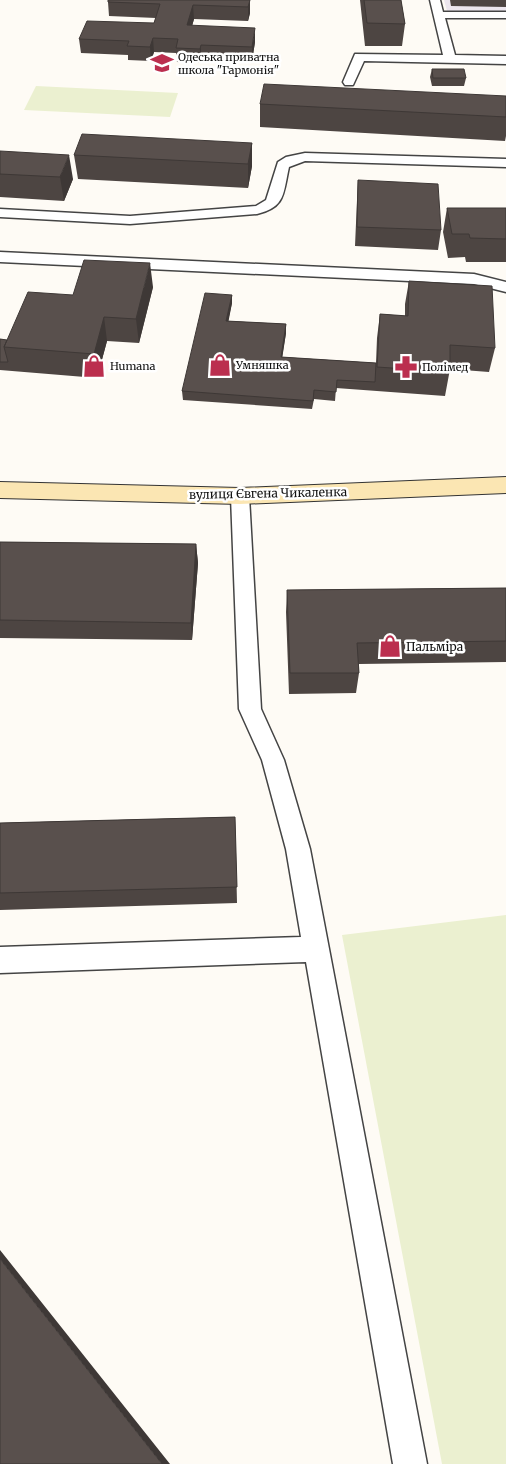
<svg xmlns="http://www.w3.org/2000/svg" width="506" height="1464" font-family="Merriweather,serif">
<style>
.industrial{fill:#ece6ee}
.pitch{fill:#ebf0d0}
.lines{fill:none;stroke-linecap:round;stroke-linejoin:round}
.lane-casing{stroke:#444;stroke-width:3}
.secondary-casing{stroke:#333;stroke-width:2}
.lane{fill:#fff;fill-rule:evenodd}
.secondary{fill:#fbe6b3;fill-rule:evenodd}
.wall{fill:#4d4542}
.shaded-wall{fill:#3e3836}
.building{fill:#59504d;stroke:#3e3836}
.labels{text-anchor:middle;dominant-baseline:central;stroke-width:5;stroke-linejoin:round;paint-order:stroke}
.far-poi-label{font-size:11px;fill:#111;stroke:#fff;text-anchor:start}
.street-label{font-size:12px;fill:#111;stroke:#fff}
.poi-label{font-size:12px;fill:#111;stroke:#fff;text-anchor:start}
</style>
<rect width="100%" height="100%" fill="#fefbf5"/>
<!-- industrial -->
<path class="industrial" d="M444,0H506V11H447Z"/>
<!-- pitch -->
<path class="pitch" d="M36,86L178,93L170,117L24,110Z
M506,915V1464H442L342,935Z"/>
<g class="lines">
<defs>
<path id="lane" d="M430,0H440L443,12H506V18H445L455,55L506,56V64L364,61L353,85H345L343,82L355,54L443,55Z
M305,153L506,159V167L305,161L289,167C283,193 286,207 257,214L130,224L0,217V209L130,216L256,206L266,200L278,162L286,157Z
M0,252L474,274L506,282V292L474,284L0,262Z
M240,489L247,491L249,496L261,709L284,760L310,849L427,1464H393L306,962L0,973V947L301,937L286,849L262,760L239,709L231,496L233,491Z"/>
<path id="secondary" d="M506,477V493L240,504L0,498V482L240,488Z"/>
</defs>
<!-- lane casing -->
<use href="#lane" class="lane-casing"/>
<!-- secondary casing -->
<use href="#secondary" class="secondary-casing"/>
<!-- lane -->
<use href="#lane" class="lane"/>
<!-- secondary -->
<use href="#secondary" class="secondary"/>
</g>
<!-- wall -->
<path class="wall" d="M250,0V13L248,21L194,19L192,26L255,42L252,61L201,59L200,63L177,62L176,53L154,52L151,61L128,60V55L81,53L79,39L154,23L156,18L109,16L108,2Z
M360,0H401L405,24L402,46H365Z
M450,0H506V7L451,6Z
M432,69L466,78L464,86H432L430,77Z
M506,96V136L505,141L260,127V104Z
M252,143V166L248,188L78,179L74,155Z
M0,151L73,179L64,201L0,197Z
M358,180L441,230L438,250L355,246L357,200Z
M447,208H506V262H466L465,257L448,258L443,232Z
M409,281L495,348L489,372L450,369L445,396L336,388L335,401L314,399L312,409L183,400L182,391L232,295V303L228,321L286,324V333L282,357L376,363L377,338L380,314L405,316V304Z
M153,287L139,343L107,341L97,378L0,370V339L7,340L73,295Z
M0,542L196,544L198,563L192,640L0,638Z
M506,588V662L359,664V673L356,693L289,694L286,612L287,590Z
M235,817L237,903L0,910V823Z"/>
<!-- shaded-wall -->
<path class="shaded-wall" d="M250,0V13L248,21V7Z
M193,5L194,19L188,40L187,25Z
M255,28V42L252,61V47Z
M153,38L154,52L151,61L150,47Z
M201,45V59L200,63V49Z
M252,143V166L248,188V164Z
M69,155L73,179L64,201L60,177Z
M150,263L153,287L139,343L136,319Z
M232,295V303L227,329L226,321Z
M104,317L107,341L97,378L94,354Z
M286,324V333L281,366V357Z
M196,544L198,563L192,640L191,623Z
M0,1250L170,1464H162L0,1259Z"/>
<!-- building -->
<path class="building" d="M108,0H250L248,7L193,5L187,25L255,28L252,47L201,45L200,49L176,48L178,39L153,38L150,47L127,46L129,41L79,39L87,21L154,23L160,4L108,2Z
M364,0H401L405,24L367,23Z
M432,69H464L466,78H433Z
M264,84L506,96V117L260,104Z
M82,134L252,143L248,164L74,155Z
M0,151L69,155L60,177L0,174Z
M358,180L438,184L441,230L357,227Z
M447,208H506V239L470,238L469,234H452Z
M84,260L150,263L136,319L104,317L94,354L4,347L28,292L73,295Z
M409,281L492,286L495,348L450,345V372L377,367L380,314L408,316Z
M205,293L232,295L226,321L286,324L281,357L376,363L375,382L337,380L336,392L314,390L313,401L182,391Z
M0,339L7,340L4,347L8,362H0Z
M0,542L196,544L191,623L0,620Z
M506,588V641L357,643L359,673H290L287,590Z
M235,817L237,887L0,893V823Z
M0,1259L162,1464H0Z"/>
<!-- icons -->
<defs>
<symbol id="school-bare" viewBox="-9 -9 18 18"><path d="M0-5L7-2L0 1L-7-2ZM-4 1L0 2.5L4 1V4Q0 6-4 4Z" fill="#bb2e4e" stroke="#fff" stroke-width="2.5" paint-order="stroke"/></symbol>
<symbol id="shop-bare" viewBox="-9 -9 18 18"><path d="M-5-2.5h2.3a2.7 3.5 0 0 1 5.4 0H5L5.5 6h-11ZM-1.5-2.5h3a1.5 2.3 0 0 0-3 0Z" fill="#bb2e4e" stroke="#fff" stroke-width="2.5" paint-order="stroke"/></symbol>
<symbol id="pharmacy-bare" viewBox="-9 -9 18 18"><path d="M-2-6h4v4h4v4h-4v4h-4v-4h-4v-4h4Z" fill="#bb2e4e" stroke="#fff" stroke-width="2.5" paint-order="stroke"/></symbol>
</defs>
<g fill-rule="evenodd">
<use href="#school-bare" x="146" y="47" width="32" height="32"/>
<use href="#shop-bare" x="204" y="349" width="32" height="32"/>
<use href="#shop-bare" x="78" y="350" width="32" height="32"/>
<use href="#pharmacy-bare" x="390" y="351" width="32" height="32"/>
<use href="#shop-bare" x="374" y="630" width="32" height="32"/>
</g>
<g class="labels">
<!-- far-poi labels -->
<g class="far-poi-label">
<text x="178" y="57">Одеська приватна<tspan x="178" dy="13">школа "Гармонія"</tspan></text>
<text x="236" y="365">Умняшка</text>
<text x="110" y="366">Humana</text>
<text x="422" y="367">Полімед</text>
</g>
<!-- street labels -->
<g class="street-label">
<text transform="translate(268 493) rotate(-1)">вулиця Євгена Чикаленка</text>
</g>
<!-- poi labels -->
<g class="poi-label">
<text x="406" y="646">Пальміра</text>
</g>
</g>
</svg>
